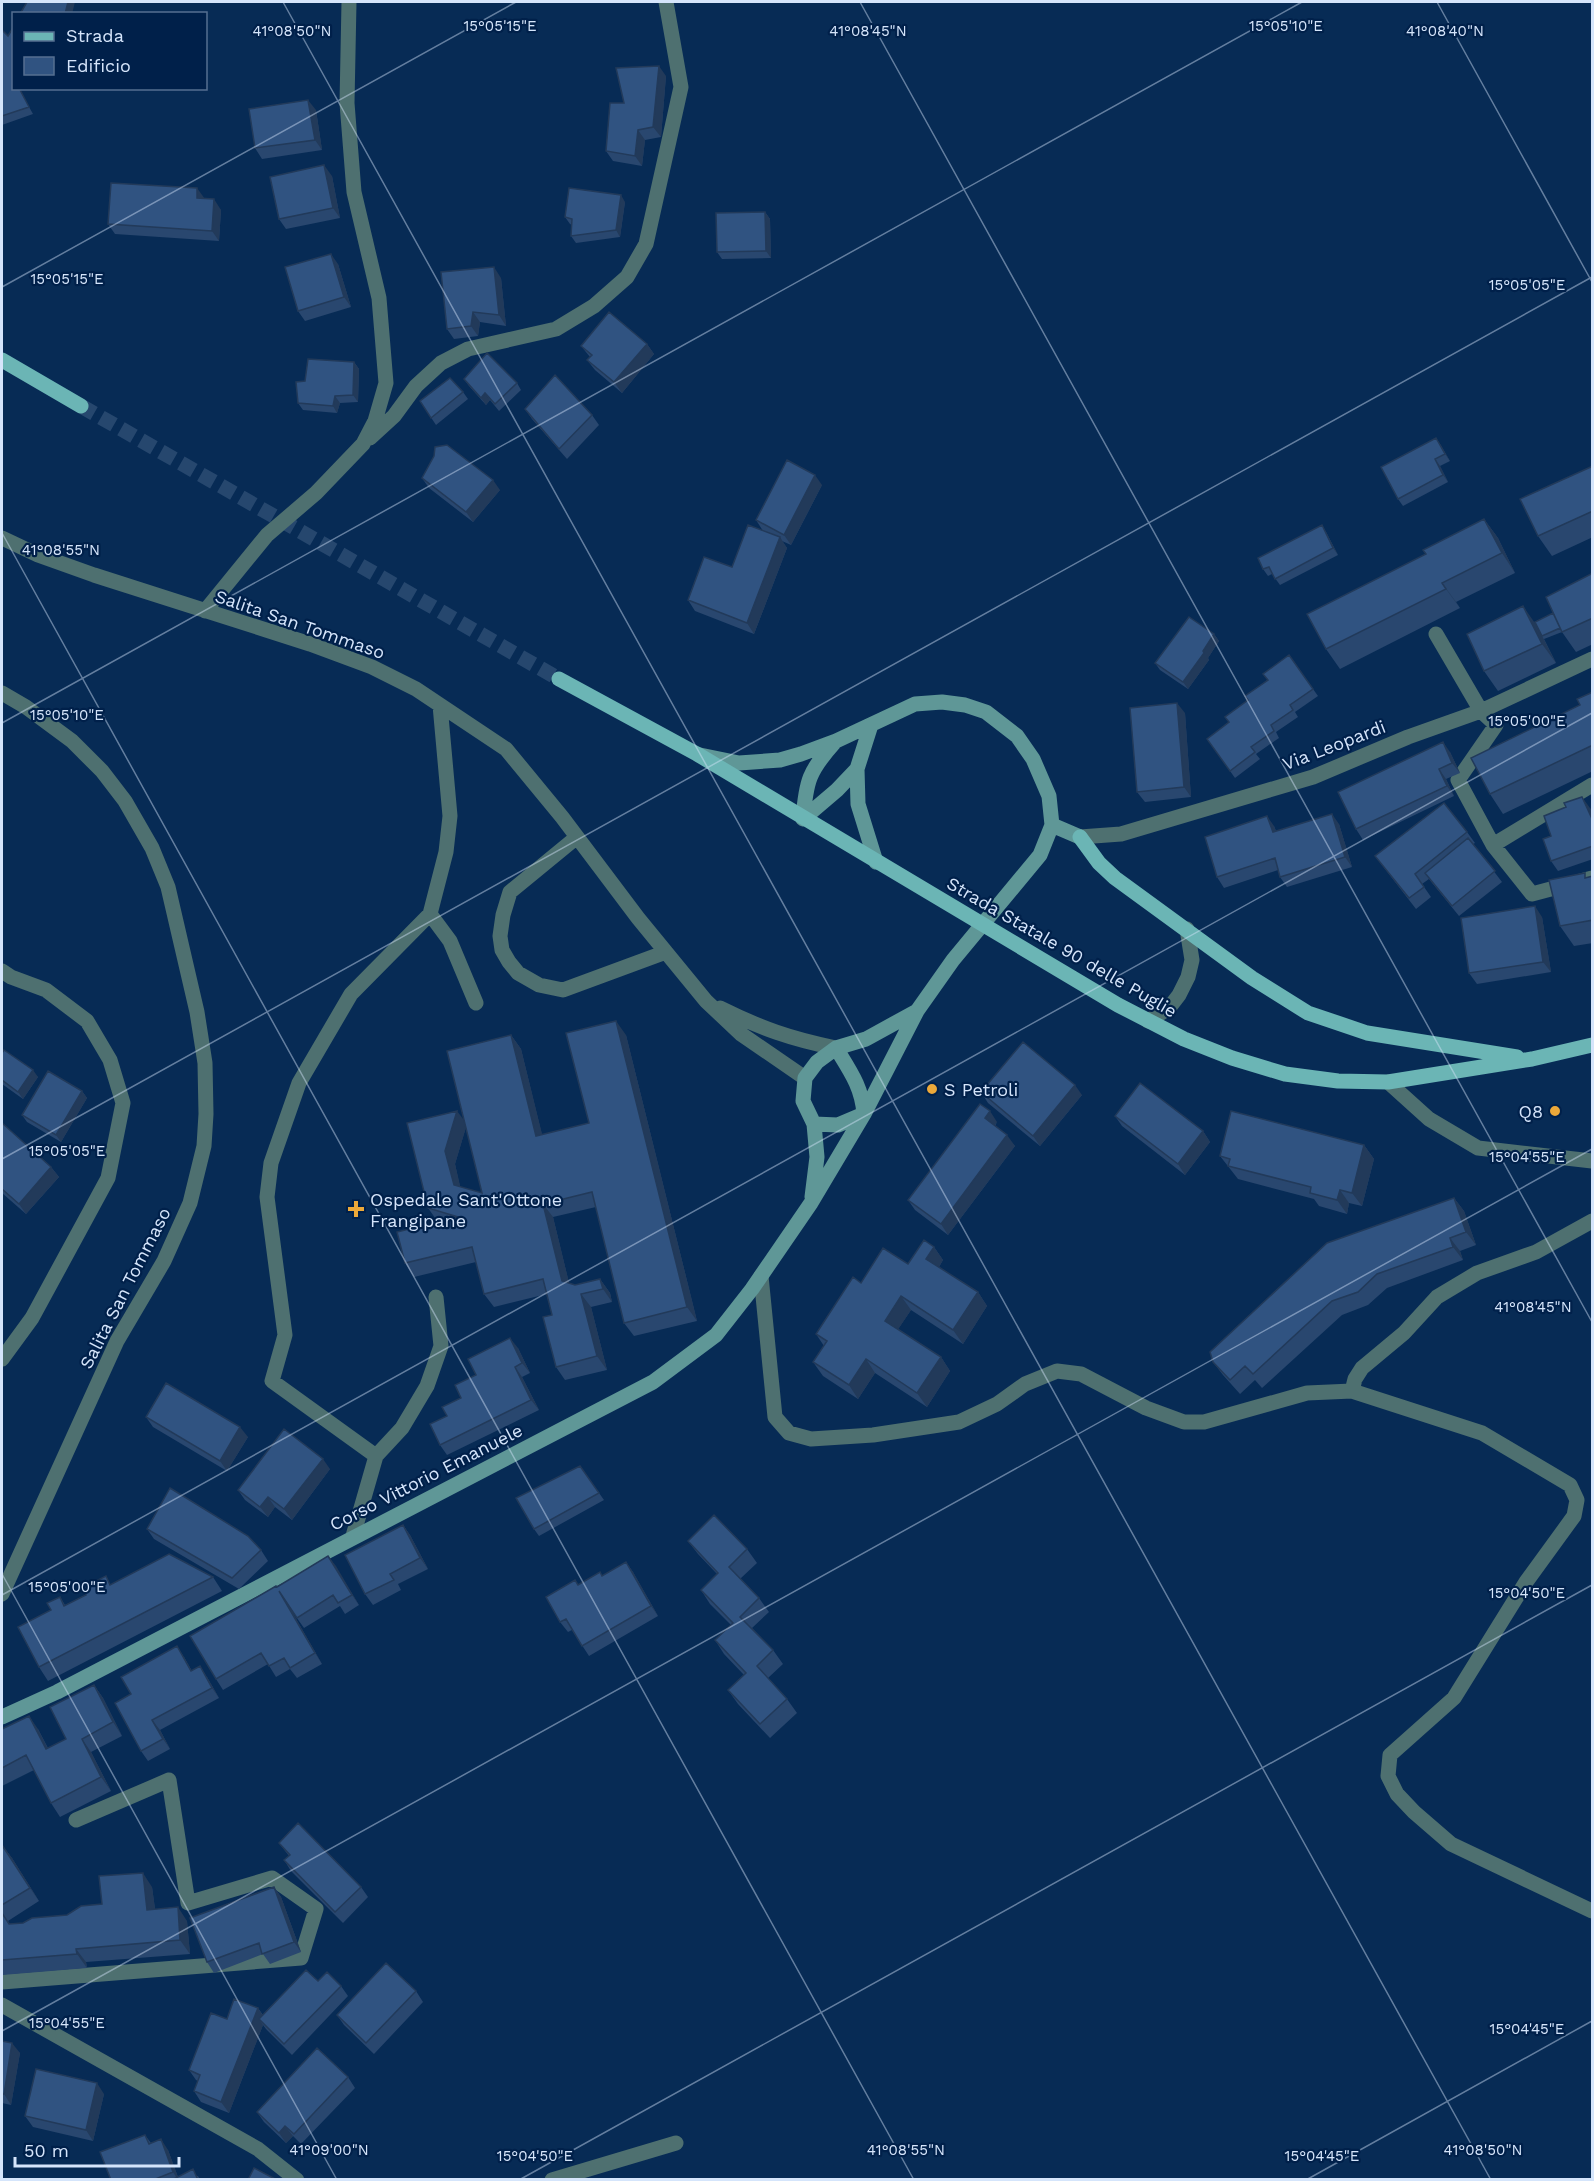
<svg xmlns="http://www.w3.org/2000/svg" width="1594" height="2181" font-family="'Work Sans',sans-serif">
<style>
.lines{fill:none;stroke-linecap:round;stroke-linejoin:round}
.primary-tunnel{stroke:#26476e;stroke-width:15;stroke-dasharray:15 8;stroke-linecap:butt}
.street{stroke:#4e7070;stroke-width:15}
.secondary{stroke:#5f9797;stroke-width:15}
.primary{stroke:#6bb5b5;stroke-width:15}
.wall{fill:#29476f;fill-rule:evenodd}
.shaded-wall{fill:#223a5a}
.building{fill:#305381;stroke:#223a5a;stroke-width:1.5}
.ticks{fill:none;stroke:#d5e5fb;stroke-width:1.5;stroke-opacity:0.45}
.poi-dot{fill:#eca93a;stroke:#00204a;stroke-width:2}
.labels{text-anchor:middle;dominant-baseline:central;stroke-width:4.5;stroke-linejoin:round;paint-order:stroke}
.street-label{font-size:18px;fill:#d5e5fb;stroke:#00204a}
.poi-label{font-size:18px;fill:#d5e5fb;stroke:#00204a;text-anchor:start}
.ticks-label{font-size:15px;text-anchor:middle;fill:#d5e5fb;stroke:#00204a;stroke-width:4.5;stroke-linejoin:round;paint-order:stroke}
</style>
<rect width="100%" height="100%" fill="#072b55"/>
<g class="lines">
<!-- primary-tunnel -->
<path class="primary-tunnel" d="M81,406L559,679"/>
<!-- street -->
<path class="street" d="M370,438L394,416L416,386L441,363L468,349L556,329L594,306L627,277L646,244L681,87L666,2
M2,538L38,555L94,575L310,644L372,667L416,689L506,749L562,817L638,918L706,1001L741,1034L805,1078
M205,611L267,535L316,493L363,444L375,421L386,383L379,298L354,192L347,103L349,2
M1436,634L1481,711L1496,725L1458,780L1493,845L1532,894L1592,878
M2,693L26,707L72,741L102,771L125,801L152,848L168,887L197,1012L205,1063L206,1114L204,1146L190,1203L164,1261L117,1341L2,1594
M577,837L510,892L503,915L500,936L502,950L509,962L518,973L539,985L563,990L666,952
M1080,837L1121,834L1313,777L1408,737L1481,711L1592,659
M1493,845L1592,785
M430,914L450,941L476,1003
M2,971L11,977L46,990L87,1021L110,1060L123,1103L108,1178L32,1318L2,1359
M720,1008C760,1028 791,1039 836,1048
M1148,1021L1169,1008L1179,995L1188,977L1192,960L1187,929
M1388,1082L1429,1119L1478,1148L1592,1161
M761,1276L775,1417L789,1433L811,1439L873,1435L959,1422L997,1404L1025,1384L1057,1371L1081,1374L1146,1408L1184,1422H1204L1307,1393L1352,1391L1482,1433L1570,1485L1577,1500L1574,1516L1526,1582L1454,1698L1390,1755L1388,1776L1397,1794L1414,1812L1451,1844L1592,1911
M1352,1391L1355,1379L1362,1368L1404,1333L1437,1297L1477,1273L1536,1252L1592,1221
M376,1456L272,1381L285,1335L267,1197L271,1163L299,1083L351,994L430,914L446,852L450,816L440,705
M353,1536L376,1456L402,1428L427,1386L441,1346L436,1297
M2,1982L301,1958L316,1909L272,1878L188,1903L169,1780L76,1820
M2,2005L258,2149L297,2180
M552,2180L676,2143"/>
<!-- secondary -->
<path class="secondary" d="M871,725L857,769L858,804L876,862
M803,819C806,781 809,771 834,743
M803,819L837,790L857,769
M1052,825L1080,837
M836,1048C850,1071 862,1087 864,1114
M814,1124L838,1125L864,1114
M812,1197L817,1157L814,1124L803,1101L805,1078L817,1062L836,1048L866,1039L917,1011
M2,1717L57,1692L653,1382L716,1335L752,1289L811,1203L864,1114L917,1011L953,960L1040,855L1052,825L1049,796L1033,759L1017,736L986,712L965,705L942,702L915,704L836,741L801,754L780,760L739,763L700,755"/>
<!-- primary -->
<path class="primary" d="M2,360L81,406
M559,679L697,754L1118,1005L1184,1039L1232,1058L1285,1074L1338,1081L1388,1082L1532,1059L1592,1045
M1080,837L1099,863L1115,878L1252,978L1308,1013L1367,1033L1517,1057"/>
</g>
<!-- wall -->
<path class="wall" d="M2,30L14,88L23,96L33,114L2,125Z
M666,76L661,137L645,140L642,166L613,161L606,151L624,103Z
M316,110L322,150L262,159L255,148Z
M332,176L340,218L286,229L279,219Z
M205,199L221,210L219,241L115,234L108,224Z
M625,202L620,237L576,243L571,236L572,225L570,224L565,217Z
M765,212L770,219L771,258L722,259L717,252Z
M338,264L351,307L305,321L298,311Z
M501,278L506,326L480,322L478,336L454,339L447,329Z
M647,344L654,354L622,393L595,370L587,360L590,357L581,346Z
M354,362L359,369L358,402L340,403L337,413L303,410L298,403L305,381Z
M464,379L517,383L521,390L499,411L490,400L486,405L469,386Z
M463,392L468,399L436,425L420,401Z
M525,409L592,415L599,425L567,459L532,419Z
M1436,438L1450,461L1440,466L1448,482L1403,506L1398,499Z
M1593,466V537L1552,556L1538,536Z
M422,478L500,490L473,522L429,488Z
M822,485L791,545L782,541L787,548L754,634L695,611L688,600L732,567L763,531L756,520Z
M1484,519L1498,538L1515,573L1456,602L1460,608L1340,669L1326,649L1426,554Z
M1326,532L1338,555L1280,585L1272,574L1268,576L1263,569Z
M1593,573V644L1576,652L1562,632L1544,639L1556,663L1498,691L1484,671L1535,622L1553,613Z
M1214,634L1219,641L1208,658L1209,660L1188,689L1160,670L1155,663Z
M1289,655L1318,696L1295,712L1298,717L1276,732L1279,738L1256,754L1260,759L1235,778L1207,739L1229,722L1248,700L1267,680Z
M1593,692V771L1503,814L1490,794Z
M1185,713L1191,797L1145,802L1137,792Z
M1450,752L1460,773L1446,779L1454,796L1363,840L1356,829Z
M1590,808L1593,814V859L1558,871L1551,861V836Z
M1339,824L1352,867L1287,887L1280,877L1278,870L1224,888L1217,877L1274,826L1276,831Z
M1467,832L1475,843L1473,844L1502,882L1459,916L1429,879L1422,884L1431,897L1416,909L1375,856Z
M1593,876V943L1574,946L1560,926L1588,877Z
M1542,917L1551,972L1477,984L1469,973Z
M511,1035L521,1049L542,1135L589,1123L626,1035L697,1321L634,1336L624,1323L596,1207L553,1217L569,1283L575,1285L600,1279L610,1293L612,1302L591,1307L607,1370L565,1380L556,1367L552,1315L547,1294L494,1307L484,1294L476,1262L414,1277L405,1263L438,1222L428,1208L464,1121ZM466,1127L482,1193L460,1187L455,1164Z
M2,1053L38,1077L23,1099L2,1084Z
M82,1091L87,1098L61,1142L27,1122L22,1115Z
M981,1092L1082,1095L1040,1146L988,1103Z
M1115,1116L1203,1131L1210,1142L1185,1175L1122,1126Z
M997,1122L995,1126L1015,1146L948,1235L915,1210L908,1200Z
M2,1123L51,1167L59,1177L26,1214L2,1193Z
M1364,1145L1374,1159L1362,1206L1349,1203L1347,1214L1319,1206L1314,1199L1238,1179L1220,1156Z
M1454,1198L1464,1211L1476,1245L1460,1251L1463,1260L1387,1288L1368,1305L1342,1315L1262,1388L1255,1380L1240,1394L1223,1375L1213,1362Z
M934,1247L943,1260L939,1267L978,1292L987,1306L963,1344L911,1310L898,1329L941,1357L950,1371L927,1407L875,1373L858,1399L823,1376L813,1362L824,1346L816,1334L861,1283L908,1264Z
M518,1348L530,1373L522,1377L539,1410L447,1455L440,1445L447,1416L461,1398L476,1375Z
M146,1417L248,1437L227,1471L153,1427Z
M580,1466L604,1500L539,1536L534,1529Z
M330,1469L292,1520L275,1507L268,1517L245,1500L238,1490Z
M403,1525L410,1535L428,1569L398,1584L401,1590L373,1605L365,1594Z
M147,1529L261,1550L268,1561L239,1589L154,1539Z
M688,1541L747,1549L757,1563L740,1579L759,1598L769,1612L752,1628L773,1650L783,1664L768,1678L787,1699L797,1713L770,1738L738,1704L728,1690L744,1675L724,1654L715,1640L731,1625L710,1604L701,1590L717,1574L698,1554Z
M328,1556L359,1605L345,1614L340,1606L304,1628L289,1607L322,1664L297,1678L290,1669L276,1677L268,1664L223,1690L216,1679L277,1587Z
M626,1562L633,1572L658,1616L589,1656L572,1630L568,1632L560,1622L578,1585L602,1576Z
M213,1577L222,1591L48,1681L39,1667L51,1610L60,1597L65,1605L111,1584Z
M184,1657L192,1671L207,1677L219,1698L160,1730L170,1749L148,1761L141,1751L131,1694Z
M94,1685L103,1698L122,1736L91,1752L111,1791L60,1817L51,1803L34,1770L2,1786V1729H38L48,1748L66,1739Z
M279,1843L361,1887L368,1897L343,1923L291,1871L284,1860L289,1856Z
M2,1845L12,1858L39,1901L8,1921L10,1924L23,1923L67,1915L102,1904L152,1887L155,1909L187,1921L190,1954L86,1962L87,1968L2,1975Z
M274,1887L281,1897L301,1952L270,1964L263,1954L214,1973L207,1962Z
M318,1981L341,1986L348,1996L292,2055L266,2029L263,2025L229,2113L201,2102L194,2091L198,2081L196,2080L189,2070L258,2008L263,2015Z
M416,1991L423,2002L374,2054L344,2025L337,2015Z
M2,2041L20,2053L11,2105L2,2103Z
M348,2077L355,2088L301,2144L293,2136L286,2143L264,2122L257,2112Z
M104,2094L93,2141L33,2127L25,2116Z
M145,2135L151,2143L168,2150L178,2177L198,2176L200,2180H111Z"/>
<!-- shaded-wall -->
<path class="shaded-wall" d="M68,2H75L72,14H65Z
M659,66L666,76L661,137L653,127Z
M308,100L316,110L322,150L315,140Z
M638,130L645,140L642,166L635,156Z
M324,165L332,176L340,218L333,208Z
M197,188L205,199L197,198Z
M621,195L625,202L620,237L616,230Z
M214,199L221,210L219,241L212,231Z
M765,212L770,219L771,258L766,251Z
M331,254L338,264L351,307L344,297Z
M494,267L501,278L506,326L499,315Z
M473,312L480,322L478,336L471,326Z
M647,344L654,354L622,393L614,382Z
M354,362L359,369L358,402L353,395Z
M485,393L490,400L486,405L481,398Z
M335,396L340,403L337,413L333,406Z
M1436,438L1441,445L1450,461L1445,454Z
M1435,459L1440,466L1448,482L1443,475Z
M815,475L822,485L791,545L784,535Z
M493,480L500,490L473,522L466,512Z
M1484,519L1498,538L1515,573L1502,553Z
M1322,525L1326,532L1338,555L1333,548Z
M780,537L787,548L754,634L747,623Z
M1442,583L1456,602L1460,608L1446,589Z
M1523,606L1537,626L1556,663L1542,644Z
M1214,634L1219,641L1208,658L1209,660L1188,689L1183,682Z
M1177,703L1185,713L1191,797L1184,787Z
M1443,742L1450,752L1460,773L1452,763Z
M1439,769L1446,779L1454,796L1447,786Z
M1582,797L1590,808L1593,814V821Z
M1332,814L1339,824L1352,867L1345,857Z
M1267,816L1274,826L1280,843L1273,832Z
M1535,906L1542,917L1551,972L1543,962Z
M616,1021L626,1035L697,1321L687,1307Z
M511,1035L521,1049L546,1150L536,1136Z
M33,1070L38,1077L23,1099L18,1092Z
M1075,1085L1082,1095L1040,1146L1033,1136Z
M82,1091L87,1098L61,1142L56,1135Z
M457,1111L467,1124L455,1164L463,1198L454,1185L445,1151Z
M990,1111L997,1122L992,1129L985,1118Z
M1203,1131L1210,1142L1185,1175L1178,1164Z
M1007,1135L1015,1146L948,1235L941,1224Z
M1364,1145L1374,1159L1362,1206L1352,1193Z
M51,1167L59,1177L26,1214L19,1204Z
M1340,1190L1349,1203L1347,1214L1337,1200Z
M1454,1198L1464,1211L1476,1245L1466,1232Z
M543,1204L553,1217L572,1295L562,1281Z
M1450,1238L1460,1251L1463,1260L1453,1247Z
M934,1247L943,1260L936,1272L926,1259Z
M600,1279L610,1293L612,1302L603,1289Z
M978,1292L987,1306L963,1344L953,1330Z
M581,1294L591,1307L607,1370L597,1356Z
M901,1296L911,1310L895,1334L885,1321Z
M510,1338L518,1348L530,1373L522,1363Z
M941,1357L950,1371L927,1407L917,1393Z
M866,1359L875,1373L858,1399L849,1385Z
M515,1367L522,1377L539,1410L531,1400Z
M240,1427L248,1437L227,1471L220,1461Z
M323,1459L330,1469L292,1520L284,1509Z
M268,1497L275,1507L268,1517L260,1507Z
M403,1525L410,1535L428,1569L420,1558Z
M328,1556L336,1566L359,1605L352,1595Z
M626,1562L633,1572L658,1616L651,1606Z
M279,1591L286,1601L322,1664L315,1653Z
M177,1646L184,1657L198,1682L191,1671Z
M200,1666L207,1677L219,1698L212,1688Z
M94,1685L103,1698L122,1736L113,1722Z
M29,1716L38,1729L55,1763L46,1749Z
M152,1720L160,1730L170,1749L163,1739Z
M82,1739L91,1752L111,1791L101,1777Z
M2,1845L12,1858L39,1901L30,1888Z
M143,1873L152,1887L157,1923L147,1910Z
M274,1887L281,1897L301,1952L294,1942Z
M178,1907L187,1921L190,1954L180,1940Z
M76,1949L86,1962L87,1968L77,1954Z
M258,2008L265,2019H259L263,2025L229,2113L221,2102Z
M12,2043L20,2053L11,2105L4,2094Z
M97,2083L104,2094L93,2141L86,2130Z
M285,2126L293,2136L286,2143L279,2133Z
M161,2139L168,2150L179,2180H178L173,2172Z"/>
<!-- building -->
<path class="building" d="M27,2H68L65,14H20Z
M14,26V88H19L29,107L2,116V30L8,36Z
M659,66L653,127L638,130L635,156L606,151L610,103H624L616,68Z
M308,100L315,140L255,148L249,109Z
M324,165L333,208L279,219L270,177Z
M111,183L197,188V198L214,199L212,231L108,224Z
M569,188L621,195L616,230L571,236L572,219L565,217Z
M765,212L766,251L717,252L716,213Z
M331,254L344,297L298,311L285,267Z
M494,267L499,315L473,312L471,326L447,329L441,272Z
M609,312L647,344L614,382L587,360L592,355L581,346Z
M487,353L517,383L495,404L485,393L481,398L464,379Z
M308,359L354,362L353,395L335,396L333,406L298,403L296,382L305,381Z
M555,375L592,415L559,449L525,409Z
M450,378L463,392L431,418L420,401Z
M1436,438L1445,454L1435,459L1443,475L1398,499L1381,467Z
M447,445L493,480L466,512L422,478L434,456L435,447Z
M787,460L815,475L784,535L756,520Z
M1593,466V511L1538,536L1520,499Z
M1484,519L1502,553L1442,583L1446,589L1326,649L1307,614L1426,554L1423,550Z
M748,525L780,537L747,623L688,600L704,557L732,567Z
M1322,525L1333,548L1275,579L1269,567L1263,569L1258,558Z
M1593,573V618L1562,632L1546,597Z
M1523,606L1542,644L1484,671L1467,634Z
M1553,613L1560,628L1542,636L1535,622Z
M1189,617L1214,634L1203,651L1204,653L1183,682L1155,663Z
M1289,655L1313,689L1290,705L1293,710L1271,725L1274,731L1251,747L1255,752L1230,771L1207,739L1229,722L1225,717L1248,700L1245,696L1268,680L1263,674Z
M1593,692V745L1490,794L1471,758L1580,705L1577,699Z
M1177,703L1184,787L1137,792L1130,708Z
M1443,742L1452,763L1439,769L1447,786L1356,829L1338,792Z
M1582,797L1593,821V846L1551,861L1543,839L1551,836L1544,816L1566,807L1564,803Z
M1444,803L1467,832L1415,874L1424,887L1409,898L1375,856Z
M1332,814L1345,857L1280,877L1275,858L1217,877L1205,837L1267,816L1273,832Z
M1468,838L1495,871L1452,906L1425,873Z
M1585,873V878L1593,876V920L1560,926L1549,880Z
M1535,906L1543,962L1469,973L1461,918Z
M616,1021L687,1307L624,1323L592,1192L543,1204L562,1281L575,1285L600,1279L603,1289L581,1294L597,1356L556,1367L543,1317L552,1315L543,1279L484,1294L472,1247L405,1263L397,1232L458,1217L428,1208L407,1123L457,1111L445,1151L454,1185L482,1193L447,1051L511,1035L536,1136L589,1123L566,1033Z
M1023,1042L1075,1085L1033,1136L981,1092Z
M4,1050L33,1070L18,1092L2,1080V1053Z
M48,1071L82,1091L56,1135L22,1115Z
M1140,1083L1203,1131L1178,1164L1115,1116Z
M980,1104L990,1111L985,1118L1007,1135L941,1224L908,1200Z
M1231,1111L1364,1145L1352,1193L1340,1190L1337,1200L1310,1193L1311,1187L1228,1166L1230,1159L1220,1156Z
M2,1123L51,1167L19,1204L2,1189Z
M1454,1198L1466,1232L1450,1238L1453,1247L1377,1274L1358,1292L1332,1301L1253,1374L1245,1366L1230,1380L1213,1362L1210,1352L1327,1243Z
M924,1240L934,1247L926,1259L978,1292L953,1330L901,1296L885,1321L941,1357L917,1393L866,1359L849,1385L813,1362L827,1341L816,1334L853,1277L861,1283L883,1248L908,1264Z
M510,1338L522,1363L515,1367L531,1400L440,1445L430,1424L447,1416L442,1407L461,1398L455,1385L476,1375L468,1359Z
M166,1383L240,1427L220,1461L146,1417Z
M284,1429L323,1459L284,1509L268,1497L260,1507L238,1490Z
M580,1466L599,1493L534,1529L516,1498Z
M170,1488L248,1536L261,1550L232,1578L147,1529Z
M714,1515L747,1549L729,1567L759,1598L740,1617L773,1650L757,1666L787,1699L760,1724L728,1690L746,1673L715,1640L733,1623L701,1590L718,1573L688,1541Z
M403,1525L420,1558L390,1574L394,1580L365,1594L345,1555Z
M169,1554L213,1577L39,1667L18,1627L51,1610L47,1603L60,1597L64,1606L86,1595L82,1588L106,1576L110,1585Z
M328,1556L352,1595L338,1603L333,1595L297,1618L279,1591L315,1653L290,1668L284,1658L269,1666L261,1653L216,1679L190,1636L276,1586L277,1587Z
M626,1562L651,1606L582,1646L566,1619L560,1622L546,1597L575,1580L578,1585L600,1572L602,1576Z
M177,1646L191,1671L200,1666L212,1688L152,1720L163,1739L141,1751L115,1703L131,1694L121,1677Z
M94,1685L113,1722L82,1739L101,1777L51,1803L26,1755L2,1768V1729L29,1716L46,1749L66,1739L50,1707Z
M298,1823L361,1887L335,1912L284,1860L290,1855L279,1843Z
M2,1845L30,1888L2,1905Z
M143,1873L147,1910L178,1907L180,1940L76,1949L77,1954L2,1960V1913L9,1924L23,1923L32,1918L67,1915L81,1906L102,1904L99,1876Z
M274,1887L294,1942L262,1954L259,1943L207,1962L190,1918Z
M386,1963L416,1991L366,2043L337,2015Z
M306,1970L318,1981L327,1972L341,1986L284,2044L259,2019Z
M234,1999L258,2008L221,2102L194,2091L200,2075L189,2070L211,2013L227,2019Z
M2,2041L12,2043L4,2094H2Z
M317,2048L348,2077L294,2134L285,2126L279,2133L257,2112Z
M36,2069L97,2083L86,2130L25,2116Z
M145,2135L149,2144L161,2139L173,2172L153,2180H111L100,2152Z
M254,2168L277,2180H248Z
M193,2169L198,2180H172Z"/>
<!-- ticks -->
<path class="ticks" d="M283,2L1491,2180M860,2L1592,1322M1437,2L1592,282M2,287L516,2M2,533L914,2180M2,723L1302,2M2,1159L1592,277M2,1574L337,2180M2,1595L1592,713M2,2031L1592,1149M519,2180L1592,1585M1306,2180L1592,2021"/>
<!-- markers -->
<g class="poi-dot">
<circle cx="932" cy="1089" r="6"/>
<circle cx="1555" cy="1111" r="6"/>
<path d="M353 1200h6v6h6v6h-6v6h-6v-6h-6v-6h6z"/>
</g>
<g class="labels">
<!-- street labels -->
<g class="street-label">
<text transform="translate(300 624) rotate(19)">Salita San Tommaso</text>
<text transform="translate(1334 745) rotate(-21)">Via Leopardi</text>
<text transform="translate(1062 947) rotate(30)">Strada Statale 90 delle Puglie</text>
<text transform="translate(125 1288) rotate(-63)">Salita San Tommaso</text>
<text transform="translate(426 1477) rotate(-27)">Corso Vittorio Emanuele</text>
</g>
<!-- poi labels -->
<g class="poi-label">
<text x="944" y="1089">S Petroli</text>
<text x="1543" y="1111" text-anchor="end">Q8</text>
<text x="370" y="1199">Ospedale Sant'Ottone<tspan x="370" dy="21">Frangipane</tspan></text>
</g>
</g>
<g class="ticks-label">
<text x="500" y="31">15°05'15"E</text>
<text x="1286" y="31">15°05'10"E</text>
<text x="292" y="36">41°08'50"N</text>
<text x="868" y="36">41°08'45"N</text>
<text x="1445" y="36">41°08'40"N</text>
<text x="67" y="284">15°05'15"E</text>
<text x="1527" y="290">15°05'05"E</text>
<text x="61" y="555">41°08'55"N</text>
<text x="67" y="720">15°05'10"E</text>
<text x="1527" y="726">15°05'00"E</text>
<text x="67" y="1156">15°05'05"E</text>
<text x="1527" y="1162">15°04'55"E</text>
<text x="1533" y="1312">41°08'45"N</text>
<text x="67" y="1592">15°05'00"E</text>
<text x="1527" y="1598">15°04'50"E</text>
<text x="67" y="2028">15°04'55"E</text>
<text x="1527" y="2034">15°04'45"E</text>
<text x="329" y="2155">41°09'00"N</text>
<text x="906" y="2155">41°08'55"N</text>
<text x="1483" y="2155">41°08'50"N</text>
<text x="535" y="2161">15°04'50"E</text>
<text x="1322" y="2161">15°04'45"E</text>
</g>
<!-- border -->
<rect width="1594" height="2181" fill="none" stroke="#d5e5fb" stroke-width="6"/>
<!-- legend -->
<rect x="12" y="12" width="195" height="78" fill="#00204a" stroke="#556f91" stroke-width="1.5"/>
<rect x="24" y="32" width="30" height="9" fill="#6bb5b5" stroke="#556f91" stroke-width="1.5"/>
<text x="66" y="42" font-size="18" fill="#d5e5fb">Strada</text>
<rect x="24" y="57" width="30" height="18" fill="#305381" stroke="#556f91" stroke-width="1.5"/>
<text x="66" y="72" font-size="18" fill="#d5e5fb">Edificio</text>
<!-- scale -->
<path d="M15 2157v9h164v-9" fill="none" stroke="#d5e5fb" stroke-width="3"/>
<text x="24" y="2157" font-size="18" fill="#d5e5fb" stroke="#00204a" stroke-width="4.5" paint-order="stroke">50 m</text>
</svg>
